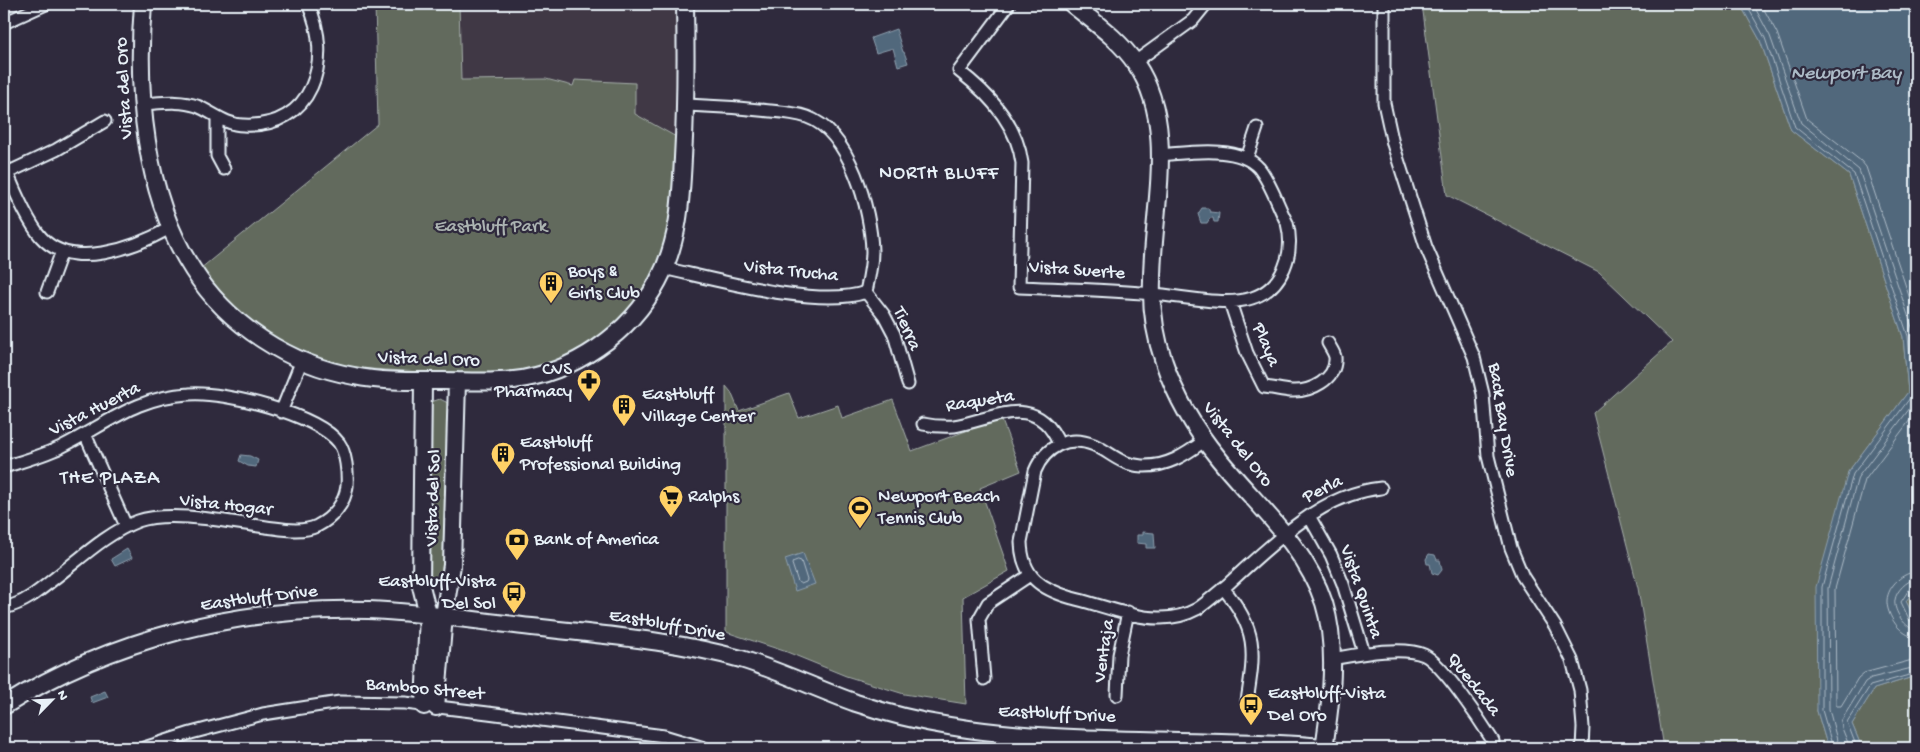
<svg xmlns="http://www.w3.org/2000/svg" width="1920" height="752" font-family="'Gochi Hand',sans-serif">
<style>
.built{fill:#403844}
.green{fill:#626a5d;stroke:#a5aeaa}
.water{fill:#51687c;stroke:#8d9fae}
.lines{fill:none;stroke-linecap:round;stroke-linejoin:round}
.shore{stroke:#acbac6;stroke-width:1}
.street-casing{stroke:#e8f1f8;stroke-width:15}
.secondary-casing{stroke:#e8f1f8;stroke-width:20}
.street{stroke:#2f2a3d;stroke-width:11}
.secondary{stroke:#2f2a3d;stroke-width:16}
.labels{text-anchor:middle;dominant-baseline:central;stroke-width:4.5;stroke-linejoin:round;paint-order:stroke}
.street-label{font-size:19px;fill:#e8f1f8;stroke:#2f2a3d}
.park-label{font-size:19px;fill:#acb4b2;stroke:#2f2a3d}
.poi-label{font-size:19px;fill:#e8f1f8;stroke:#2f2a3d;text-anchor:start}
.water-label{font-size:20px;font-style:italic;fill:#acbac6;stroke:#2f2a3d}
.neighbourhood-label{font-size:20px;letter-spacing:1px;fill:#e8f1f8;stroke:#2f2a3d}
</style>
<rect width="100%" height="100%" fill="#2f2a3d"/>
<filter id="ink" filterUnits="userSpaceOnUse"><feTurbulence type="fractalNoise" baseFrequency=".02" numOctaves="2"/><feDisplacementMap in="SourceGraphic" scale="10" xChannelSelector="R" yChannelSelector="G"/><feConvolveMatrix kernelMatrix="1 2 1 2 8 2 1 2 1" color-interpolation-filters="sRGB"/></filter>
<g filter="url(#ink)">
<!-- built -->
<path class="built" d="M459,4H679L678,138L635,114V83L573,86L546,79L460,80Z"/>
<!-- green -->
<path class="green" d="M375,4H459L461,80L546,79L573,86L575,80L635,83V114L678,138L667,238L654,275L637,303L610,331L573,355L535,372L489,376L354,368L302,353L249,322L200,269L378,124Z
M1422,4H1740L1760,40L1791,130L1849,175L1903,337L1908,392L1848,472L1817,711L1828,748H1664L1638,588L1593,413L1672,342L1599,272L1447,195Z
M726,386L731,392L739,411L789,393L799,418L838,405L842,418L893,400L912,451L1001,418L1021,471L980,488L1009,571L963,597L966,704L904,694L846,676L787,652L726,632Z
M440,399L448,403L443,583C437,586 431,584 428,578L430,405L434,401Z
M1916,588V622L1906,601Z
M1916,676V748H1862L1852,724L1874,689Z"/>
<!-- water -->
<path class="water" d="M1740,4H1916V588L1906,601L1916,622V676L1874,689L1852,724L1862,748H1828L1817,711L1816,587L1848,472L1908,392L1903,337L1849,175L1791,130L1760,40Z
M896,29L903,52H904L908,63L898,66L893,48L876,53L871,38Z
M1202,208H1208L1210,212L1219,213L1218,222H1214L1213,218H1210L1207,223H1201L1198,214Z
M241,455L250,456L258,460L256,467L248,466L239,461Z
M1143,532L1154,533L1155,548H1146V544L1137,543V535H1143Z
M127,549L132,558L115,566L111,559Z
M803,553L815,584L795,591L785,559Z
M1429,554L1435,555L1437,560H1440L1442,570L1438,575L1432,573L1430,564H1427L1426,559Z
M105,691L108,697L92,703L90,697Z"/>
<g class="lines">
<!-- shore -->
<path class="shore" d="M1746,4L1765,38L1795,127L1854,174L1908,336L1913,394L1853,474L1822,587V710L1833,748
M1753,4L1770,36L1801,123L1859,170L1914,333L1916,356
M1761,4L1777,33L1807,119L1861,161L1866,167L1916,317
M1916,412L1865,480L1835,589L1836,706H1841L1858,678L1864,673L1916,659
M798,560L801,561L807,580L806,582L801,584L798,582L792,564L793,562Z
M1916,572C1903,572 1888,586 1887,600C1886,615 1901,637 1916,637
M1916,579C1907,580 1896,591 1895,600C1893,611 1906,629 1916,630
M1916,586L1910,588L1901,602L1910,621L1916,623
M1839,748L1829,709L1828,588L1858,477L1916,400
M1850,748L1842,728L1841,721L1865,682L1871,678L1916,667
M1857,748L1847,722L1870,686L1916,673"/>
<defs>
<path id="street" d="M1009,4L959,71C989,94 1017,124 1022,163L1019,287C1064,289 1109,290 1153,294C1181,296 1225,307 1252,298C1283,288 1295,253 1287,223C1278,206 1271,183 1259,168C1238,144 1188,153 1159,155
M1384,4V103L1393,144L1426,247L1474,357L1483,394L1488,456L1511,548L1523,577L1555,626L1572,660L1580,690L1583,727L1582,748
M4,23L46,4
M1135,62L1193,20L1206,4
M143,104C161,103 180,100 197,106C212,112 226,125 243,125C313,129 334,59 308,4
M217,117V156L224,169
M1247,158L1257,128
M4,165C12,185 27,221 41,237C72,272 136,247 170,228
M7,173L56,150L105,121
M663,268C714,279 819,309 866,292C869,278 872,265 872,251C871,210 850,132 807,117C795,113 782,112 770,111C742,108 714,106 687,105
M47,292L62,251
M866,292L884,315L894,334L908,384
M1230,302L1247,353L1264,387C1273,388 1282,390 1291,391C1310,392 1337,380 1335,357C1334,352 1330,347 1328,343
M281,412L302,360
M923,424C933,426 943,427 954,426C994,419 1037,391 1059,444
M85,434L126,526
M1204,441C1185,455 1167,467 1142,466C1120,465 1112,453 1094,445C1068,434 1045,447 1035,471L1021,542C1022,577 1041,589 1072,598C1098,604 1135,619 1161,618C1173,618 1186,615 1197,609C1208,602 1217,593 1227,585C1251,563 1275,540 1302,521C1325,504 1353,491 1381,488
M4,467C23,461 42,456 61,447C106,425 135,397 189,394C224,391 317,414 339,443C346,453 348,473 347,486C345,503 333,518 317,526C304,532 288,530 274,528C238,524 171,509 138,521C107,533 81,558 55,578C39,591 25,603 4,608
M1309,516L1331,555L1343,584L1364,653
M1223,588C1258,629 1255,651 1247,701
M1332,659C1355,655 1402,645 1424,655C1442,663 1481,722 1493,741
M984,679L979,619L988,603L1030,575
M1117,695L1119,655L1128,612
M144,748L191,733L263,714L340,702L405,703L488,713L664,736L704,748"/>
<path id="secondary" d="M143,4C136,91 144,195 193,270C228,325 290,365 354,376C383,382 413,381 442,381C466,381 490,383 514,380C573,373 630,334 658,281C679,242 681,201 683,158C686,106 686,55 685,4
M1072,4C1094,22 1120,40 1136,64C1178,126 1152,210 1152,280C1151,307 1155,336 1164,362C1176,398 1195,430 1219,459C1256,505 1305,545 1324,603C1338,648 1331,702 1324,748
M423,381L421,586L428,614L424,706
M4,706C112,638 242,606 369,610C423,612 477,621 532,627C601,635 673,640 741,659C780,671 817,689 856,703C886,713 917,721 949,726C1038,741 1131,739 1221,742C1257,743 1295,743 1330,748
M436,707L444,616L452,565L457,381"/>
</defs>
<!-- street casing -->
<use href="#street" class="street-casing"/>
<!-- secondary casing -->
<use href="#secondary" class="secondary-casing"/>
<!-- street -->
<use href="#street" class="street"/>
<!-- secondary -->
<use href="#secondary" class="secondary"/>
</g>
</g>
<!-- icons -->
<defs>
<symbol id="building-pin" viewBox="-11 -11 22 30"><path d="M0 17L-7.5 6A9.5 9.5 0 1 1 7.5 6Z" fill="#ffd166" stroke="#2f2a3d"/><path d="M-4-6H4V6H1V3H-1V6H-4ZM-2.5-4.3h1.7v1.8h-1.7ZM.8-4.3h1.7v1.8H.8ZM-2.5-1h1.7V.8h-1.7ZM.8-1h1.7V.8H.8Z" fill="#111"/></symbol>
<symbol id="pharmacy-pin" viewBox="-11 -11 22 30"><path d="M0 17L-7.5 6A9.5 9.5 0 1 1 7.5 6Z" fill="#ffd166" stroke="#2f2a3d"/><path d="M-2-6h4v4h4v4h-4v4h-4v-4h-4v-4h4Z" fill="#111"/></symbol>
<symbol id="supermarket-pin" viewBox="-11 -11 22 30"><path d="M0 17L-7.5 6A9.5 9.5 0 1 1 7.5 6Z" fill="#ffd166" stroke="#2f2a3d"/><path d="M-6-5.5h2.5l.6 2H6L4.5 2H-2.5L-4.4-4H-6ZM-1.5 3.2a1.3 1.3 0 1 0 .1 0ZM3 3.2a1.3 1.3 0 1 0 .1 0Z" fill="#111"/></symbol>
<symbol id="stadium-pin" viewBox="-11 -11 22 30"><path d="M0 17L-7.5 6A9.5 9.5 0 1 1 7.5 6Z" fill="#ffd166" stroke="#2f2a3d"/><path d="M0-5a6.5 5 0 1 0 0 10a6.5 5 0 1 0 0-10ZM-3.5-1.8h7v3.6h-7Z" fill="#111"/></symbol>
<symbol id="bank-pin" viewBox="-11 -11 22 30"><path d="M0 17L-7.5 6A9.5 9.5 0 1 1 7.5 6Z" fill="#ffd166" stroke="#2f2a3d"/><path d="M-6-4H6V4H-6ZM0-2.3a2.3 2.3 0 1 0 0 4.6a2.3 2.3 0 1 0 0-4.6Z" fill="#111"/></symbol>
<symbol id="bus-pin" viewBox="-11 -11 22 30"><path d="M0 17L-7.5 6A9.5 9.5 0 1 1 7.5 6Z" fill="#ffd166" stroke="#2f2a3d"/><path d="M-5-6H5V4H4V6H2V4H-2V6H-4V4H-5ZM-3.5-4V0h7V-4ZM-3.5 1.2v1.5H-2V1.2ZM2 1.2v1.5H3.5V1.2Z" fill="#111"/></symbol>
</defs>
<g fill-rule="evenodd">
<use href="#building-pin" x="537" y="269" width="28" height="38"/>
<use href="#pharmacy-pin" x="575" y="367" width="28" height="38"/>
<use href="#building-pin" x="610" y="392" width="28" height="38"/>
<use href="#building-pin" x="489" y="440" width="28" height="38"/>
<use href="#supermarket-pin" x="657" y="483" width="28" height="38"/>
<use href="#stadium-pin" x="846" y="494" width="28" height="38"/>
<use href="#bank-pin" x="503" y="526" width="28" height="38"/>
<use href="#bus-pin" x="500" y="579" width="28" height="38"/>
<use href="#bus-pin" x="1237" y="691" width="28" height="38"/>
</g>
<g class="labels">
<!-- street labels -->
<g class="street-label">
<text transform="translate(125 88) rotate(-93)">Vista del Oro</text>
<text transform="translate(1077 271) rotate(4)">Vista Suerte</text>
<text transform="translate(791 272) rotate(6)">Vista Trucha</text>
<text transform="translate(906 329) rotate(67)">Tierra</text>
<text transform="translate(1265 345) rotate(67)">Playa</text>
<text transform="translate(429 360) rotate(2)">Vista del Oro</text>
<text transform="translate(980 402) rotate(-9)">Raqueta</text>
<text transform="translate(95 410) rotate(-27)">Vista Huerta</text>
<text transform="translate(1502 420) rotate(81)">Back Bay Drive</text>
<text transform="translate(1237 445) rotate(52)">Vista del Oro</text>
<text transform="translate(1323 490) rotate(-26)">Perla</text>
<text transform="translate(434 498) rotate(-88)">Vista del Sol</text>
<text transform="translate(226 506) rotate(6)">Vista Hogar</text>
<text transform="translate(1360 592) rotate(71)">Vista Quinta</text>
<text transform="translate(259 599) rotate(-7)">Eastbluff Drive</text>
<text transform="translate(667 626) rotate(10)">Eastbluff Drive</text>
<text transform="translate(1105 651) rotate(-82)">Ventaja</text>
<text transform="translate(1473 685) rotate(52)">Quedada</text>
<text transform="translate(425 690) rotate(5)">Bamboo Street</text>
<text transform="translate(1057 715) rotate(3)">Eastbluff Drive</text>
</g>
<!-- park labels -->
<g class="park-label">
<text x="491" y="227">Eastbluff Park</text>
</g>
<!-- poi labels -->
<g class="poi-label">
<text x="568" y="272">Boys &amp;<tspan x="568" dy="22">Girls Club</tspan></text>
<text x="572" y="370" text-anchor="end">CVS<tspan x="572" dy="22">Pharmacy</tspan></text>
<text x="642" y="395">Eastbluff<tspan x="642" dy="22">Village Center</tspan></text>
<text x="520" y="443">Eastbluff<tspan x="520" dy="22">Professional Building</tspan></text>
<text x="688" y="497">Ralphs</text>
<text x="878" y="497">Newport Beach<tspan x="878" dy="22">Tennis Club</tspan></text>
<text x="534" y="540">Bank of America</text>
<text x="496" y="582" text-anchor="end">Eastbluff-Vista<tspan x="496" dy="22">Del Sol</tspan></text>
<text x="1268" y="694">Eastbluff-Vista<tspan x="1268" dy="22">Del Oro</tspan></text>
</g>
<!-- water labels -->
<g class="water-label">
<text x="1846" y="74">Newport Bay</text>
</g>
<!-- neighbourhood labels -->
<g class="neighbourhood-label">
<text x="939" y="174">NORTH BLUFF</text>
<text x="110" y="479">THE PLAZA</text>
</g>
</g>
<!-- margin -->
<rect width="1920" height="752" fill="none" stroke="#2f2a3d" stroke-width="20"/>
<rect x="10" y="10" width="1900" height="732" fill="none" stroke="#e8f1f8" stroke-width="2" filter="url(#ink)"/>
<!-- north arrow -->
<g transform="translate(52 700) rotate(66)" stroke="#2f2a3d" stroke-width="4" paint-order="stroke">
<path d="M0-4L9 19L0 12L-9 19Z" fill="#e8f1f8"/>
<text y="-8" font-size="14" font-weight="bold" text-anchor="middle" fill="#e8f1f8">N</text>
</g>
</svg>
